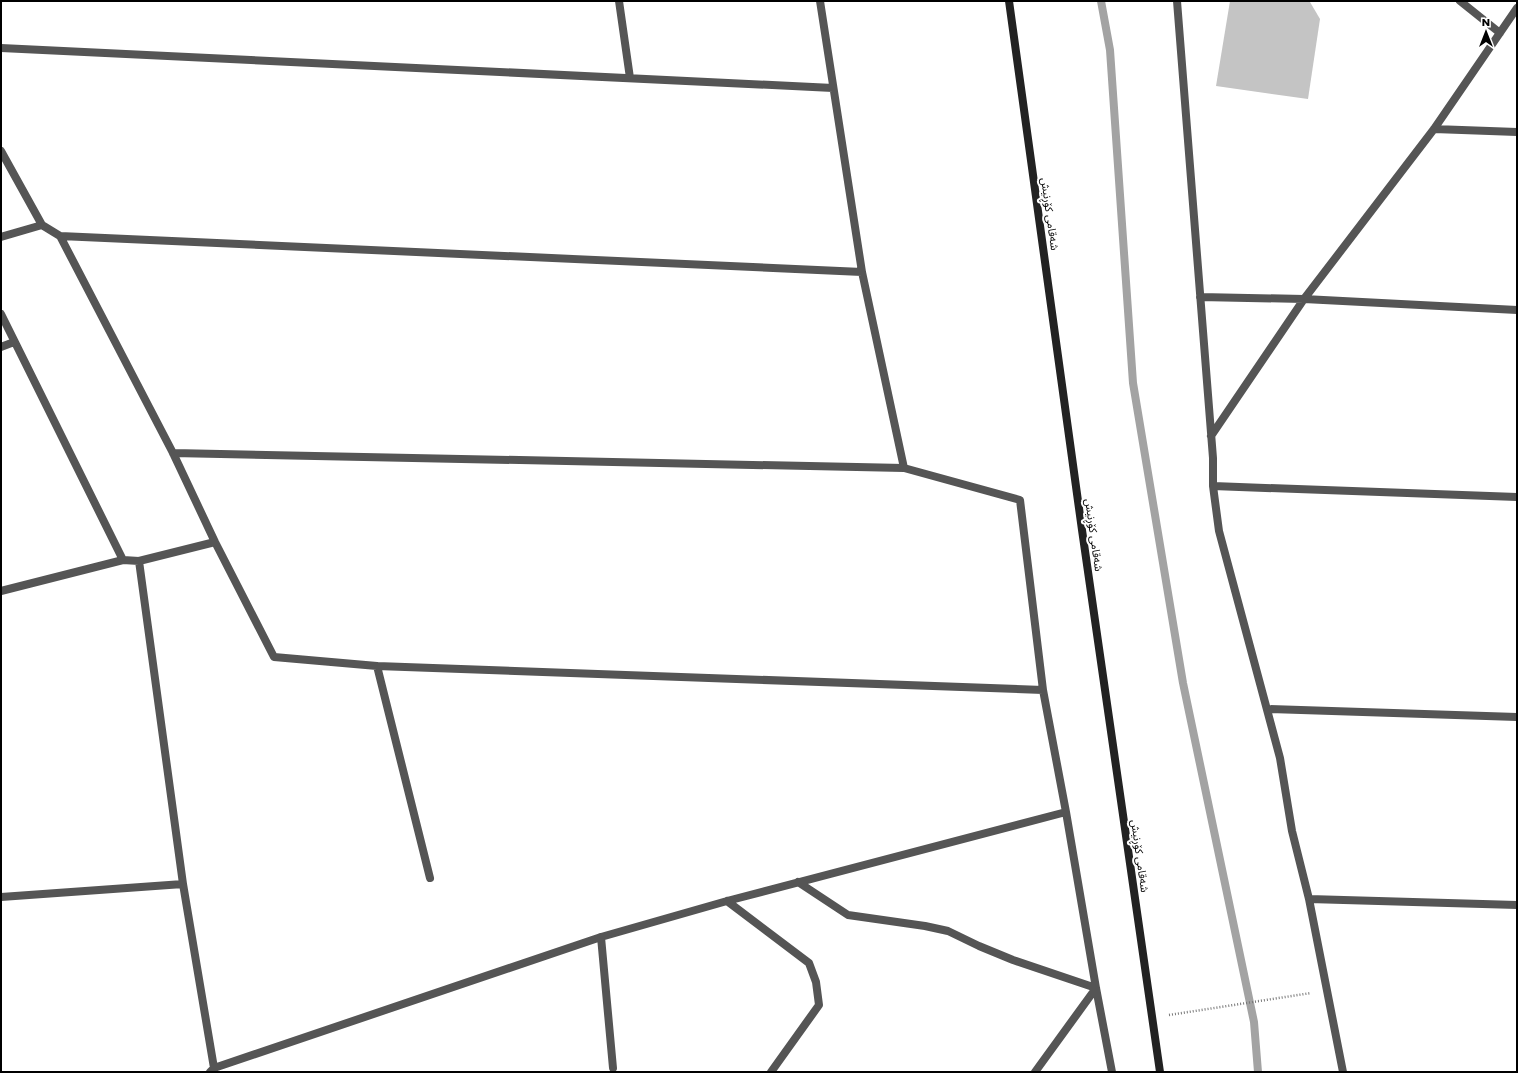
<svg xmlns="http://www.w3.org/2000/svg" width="1518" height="1073" font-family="Poppins,'Noto Sans Arabic',sans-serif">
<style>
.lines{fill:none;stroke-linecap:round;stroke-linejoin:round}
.stream{stroke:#a3a3a3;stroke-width:8}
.building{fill:#c4c4c4}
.path{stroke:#777;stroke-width:2.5;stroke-dasharray:1 2;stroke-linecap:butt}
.minor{stroke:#555;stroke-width:8}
.secondary{stroke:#222;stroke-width:8}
.labels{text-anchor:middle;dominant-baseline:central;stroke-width:4;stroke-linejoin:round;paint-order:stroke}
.street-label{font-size:11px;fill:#000;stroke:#fff}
</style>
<rect width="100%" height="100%" fill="#fff"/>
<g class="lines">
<!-- stream -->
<path class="stream" d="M1101,1L1110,50L1133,383L1183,683L1254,1022L1258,1072"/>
</g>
<!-- building -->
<path class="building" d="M1230,1H1303L1310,2L1320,19L1308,99L1216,86Z"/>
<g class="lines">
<!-- path -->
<path class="path" d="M1169,1015L1311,993"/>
<!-- minor -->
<path class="minor" d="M619,1L630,78
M820,1L862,272L904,468
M1177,1L1213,458V486L1219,531L1280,758L1292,831L1309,899L1343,1072
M1460,1L1500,33
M1,48L833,88
M1434,129L1517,132
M1,151L42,225L60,236L173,453L215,542L274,657L377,666L1043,690
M60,236L862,272
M1,237L42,225
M1200,297L1304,299L1517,310
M1,314L123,560
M1,347L14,342
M1211,436L1304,299L1434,129L1517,8
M173,453L904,468L1020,500L1043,690L1066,812L1096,988L1112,1072
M1213,486L1517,497
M139,561L183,884L214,1068L210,1072
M1,591L123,560L139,561L215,542
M377,666L430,878
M1267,709L1517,717
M798,882L848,915L925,926L948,931L979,946L1013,960L1096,988L1035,1072
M1,897L183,884
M1309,899L1517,905
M727,901L809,963L816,982L819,1005L771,1072
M601,937L613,1068
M214,1068L601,937L727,901L1066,812"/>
<!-- secondary -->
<path class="secondary" d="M1009,1L1082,530L1160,1072"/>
</g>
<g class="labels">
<!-- street labels -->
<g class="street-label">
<text transform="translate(1050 214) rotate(82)">شەقامی کۆڕنیش</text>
<text transform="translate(1094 535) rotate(82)">شەقامی کۆڕنیش</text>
<text transform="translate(1140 856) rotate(82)">شەقامی کۆڕنیش</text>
</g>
</g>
<!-- border -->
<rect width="1518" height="1073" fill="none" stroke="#000000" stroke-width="4"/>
<!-- north arrow -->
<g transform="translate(1486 32)" stroke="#ffffff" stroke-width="3" paint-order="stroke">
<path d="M0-3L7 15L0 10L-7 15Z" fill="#000000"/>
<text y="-6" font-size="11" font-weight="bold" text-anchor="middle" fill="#000000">N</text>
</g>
</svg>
